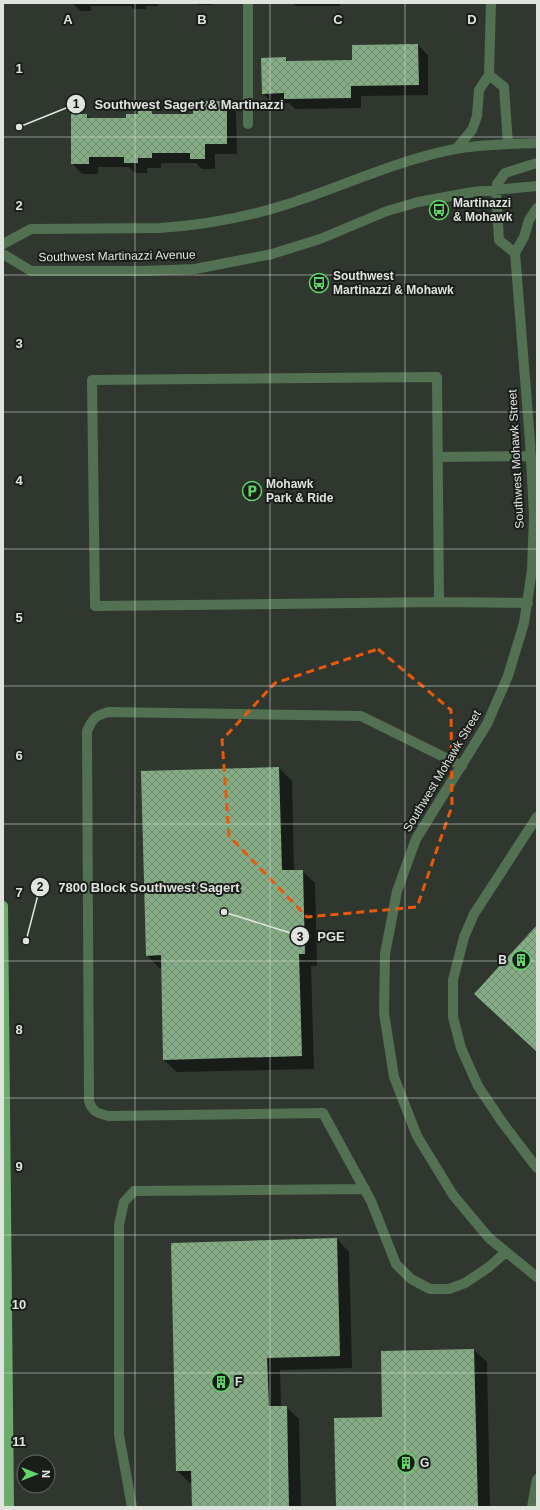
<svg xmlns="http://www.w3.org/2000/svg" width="540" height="1510" font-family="Helvetica,sans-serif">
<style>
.shadow{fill:#0007}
.building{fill:url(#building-cross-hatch)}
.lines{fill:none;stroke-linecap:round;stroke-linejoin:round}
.minor{stroke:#527152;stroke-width:10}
.major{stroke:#6bab6d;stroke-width:10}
.marked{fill:none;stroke:#e8590c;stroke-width:3;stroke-dasharray:8 5;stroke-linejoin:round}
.grid{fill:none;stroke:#dfe4df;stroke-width:1;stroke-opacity:0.55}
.labels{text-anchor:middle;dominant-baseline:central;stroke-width:4;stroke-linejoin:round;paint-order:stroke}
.poi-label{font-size:12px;font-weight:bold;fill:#dfe4df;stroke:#1a1d1a;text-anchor:start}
.street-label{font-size:12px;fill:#dfe4df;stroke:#1a1d1a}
.grid-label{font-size:13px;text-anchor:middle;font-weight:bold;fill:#dfe4df;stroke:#1a1d1a;stroke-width:4;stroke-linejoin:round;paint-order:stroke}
.leader{fill:none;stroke:#dfe4df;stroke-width:1.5}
.callout-dot{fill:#dfe4df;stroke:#1a1d1a;stroke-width:1.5}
.mark-label{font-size:12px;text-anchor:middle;font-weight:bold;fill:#111}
.callout-label{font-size:13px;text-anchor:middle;font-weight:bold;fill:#dfe4df;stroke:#1a1d1a;stroke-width:4;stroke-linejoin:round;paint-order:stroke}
</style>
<defs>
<pattern id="building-cross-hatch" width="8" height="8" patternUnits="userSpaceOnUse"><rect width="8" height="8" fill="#85ac85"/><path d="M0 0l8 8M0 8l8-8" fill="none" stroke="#718d71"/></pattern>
</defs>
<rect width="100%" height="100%" fill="#2f372f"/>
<!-- shadow -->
<path class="shadow" d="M72,3H158V6H146V9H134L131,6H91V11H80Z
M196,3H213V5H198Z
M293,3H340V6H296Z
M418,45L428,55V95L361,96V108L295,109L289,103L274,104L263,94L285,58L289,62L353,61Z
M226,102L236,112L237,154H215V169H202L196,163H161V168H147V173H135L129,167H98V174H82L72,163L87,115L91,119H127L151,112L154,115H194Z
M279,768L292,781L294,871H302L315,883L317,966H311L314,1069L177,1072L164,1060L162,968H159L147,955Z
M337,1239L349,1252L352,1368L280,1370L281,1407H286L299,1419L301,1507H193L192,1483H190L177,1471Z
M474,1350L487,1362L490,1507H337Z"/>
<!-- building -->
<path class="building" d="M418,44L419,85L351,86V98L284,99V93L262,94L261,58L286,57V61L352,60V45Z
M204,101H227V144H205V159H190V153H152V158H138V163H124V157H89V164H71V114H87V118H126V114H138V111H152V114H193V109H204Z
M279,767L282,870H303L305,954H299L302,1056L163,1060L161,955L146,956L141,771Z
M537,925V1052L474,994Z
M337,1238L340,1356L267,1358L269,1406H287L289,1507H192L191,1471H176L171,1243Z
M474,1349L478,1507H336L334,1418L382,1417L381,1351Z"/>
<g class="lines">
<!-- minor -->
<path class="minor" d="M248,3V124
M489,75L504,87L508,144
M456,149L472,130L477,116L479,90L489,75L491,3
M537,208L529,220L524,237L515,253L530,441L534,516L532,570L524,623L508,676L487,724L416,839L397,891L385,954L384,1013L394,1077L417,1136L453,1195L489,1238L537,1277
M3,244L31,229L160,228C204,225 249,217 291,203C346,185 398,160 455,149C482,144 510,144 537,143
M515,253L499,240L496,190L497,184L505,173L537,163
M3,254L31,271H143L195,269L272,254L320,239L387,211L418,202L473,192L537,186
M437,377L439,602L95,606L92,380Z
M438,457L531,456
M439,602L528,603
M462,766L361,716L108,712C95,716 93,718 87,731L89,1101C92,1112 99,1114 109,1116L323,1113L371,1201L396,1264L411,1279L430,1289H449L465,1283L489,1267L506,1252
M537,817L474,914L464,937L453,980V1017L461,1048L478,1086L502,1122L537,1168
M132,1507L119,1435V1225L124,1202L134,1191L365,1189
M532,1507L537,1479"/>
<!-- major -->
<path class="major" d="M3,906L9,1507"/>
</g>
<!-- marked area -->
<path class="marked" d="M378,649L451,710L452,806L417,907L307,917L229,836L222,740L275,683Z"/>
<!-- grid -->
<path class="grid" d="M135,3V1507M270,3V1507M405,3V1507M3,137H537M3,275H537M3,412H537M3,549H537M3,686H537M3,824H537M3,961H537M3,1098H537M3,1235H537M3,1373H537"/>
<!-- icons -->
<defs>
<symbol id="bus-ring" viewBox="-11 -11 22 22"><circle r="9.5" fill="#1a1d1a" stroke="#62d469" stroke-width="1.5"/><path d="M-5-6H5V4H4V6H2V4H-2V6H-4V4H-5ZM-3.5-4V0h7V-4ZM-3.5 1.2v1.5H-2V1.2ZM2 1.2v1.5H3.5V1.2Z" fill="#62d469"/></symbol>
<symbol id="parking-ring" viewBox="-11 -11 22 22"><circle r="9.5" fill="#1a1d1a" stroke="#62d469" stroke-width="1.5"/><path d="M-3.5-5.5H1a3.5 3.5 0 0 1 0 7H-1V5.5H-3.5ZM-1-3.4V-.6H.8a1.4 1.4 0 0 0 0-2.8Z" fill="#62d469"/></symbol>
<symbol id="building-ring" viewBox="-11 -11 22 22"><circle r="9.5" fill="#1a1d1a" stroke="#62d469" stroke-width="1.5"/><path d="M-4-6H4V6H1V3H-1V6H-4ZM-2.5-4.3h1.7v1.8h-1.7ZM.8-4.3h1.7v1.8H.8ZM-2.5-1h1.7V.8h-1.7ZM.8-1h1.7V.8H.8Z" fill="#62d469"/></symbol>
</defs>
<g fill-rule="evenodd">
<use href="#bus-ring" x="428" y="199" width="22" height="22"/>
<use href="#bus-ring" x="308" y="272" width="22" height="22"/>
<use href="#parking-ring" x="241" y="480" width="22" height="22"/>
<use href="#building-ring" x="510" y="949" width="22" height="22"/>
<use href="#building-ring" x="210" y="1371" width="22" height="22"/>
<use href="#building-ring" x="395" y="1452" width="22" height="22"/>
</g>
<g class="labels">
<!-- poi labels -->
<g class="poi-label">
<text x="453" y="203">Martinazzi<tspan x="453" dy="14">&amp; Mohawk</tspan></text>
<text x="333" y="276">Southwest<tspan x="333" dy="14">Martinazzi &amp; Mohawk</tspan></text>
<text x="266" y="484">Mohawk<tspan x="266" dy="14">Park &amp; Ride</tspan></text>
<text x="507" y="960" text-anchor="end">B</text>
<text x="235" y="1382">F</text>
<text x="420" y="1463">G</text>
</g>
<!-- street labels -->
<g class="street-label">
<text transform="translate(117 256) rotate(-1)">Southwest Martinazzi Avenue</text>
<text transform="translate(516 459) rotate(-93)">Southwest Mohawk Street</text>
<text transform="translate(442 771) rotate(-59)">Southwest Mohawk Street</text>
</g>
</g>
<g class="grid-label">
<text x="68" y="24">A</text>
<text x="202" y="24">B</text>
<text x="338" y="24">C</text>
<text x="472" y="24">D</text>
<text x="19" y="73">1</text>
<text x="19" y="210">2</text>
<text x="19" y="348">3</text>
<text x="19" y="485">4</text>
<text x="19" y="622">5</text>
<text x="19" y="760">6</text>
<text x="19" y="897">7</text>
<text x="19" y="1034">8</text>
<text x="19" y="1171">9</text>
<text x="19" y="1309">10</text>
<text x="19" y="1446">11</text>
</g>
<!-- callouts -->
<path class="leader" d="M19 127L76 104M26 941L40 887M224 912L300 936"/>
<g class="callout-dot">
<circle cx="19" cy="127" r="4"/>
<circle cx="26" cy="941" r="4"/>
<circle cx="224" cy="912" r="4"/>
<circle cx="76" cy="104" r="10"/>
<circle cx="40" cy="887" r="10"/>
<circle cx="300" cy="936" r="10"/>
</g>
<g class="mark-label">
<text x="76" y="108">1</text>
<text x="40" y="891">2</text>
<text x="300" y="941">3</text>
</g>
<g class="callout-label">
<text x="189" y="109">Southwest Sagert &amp; Martinazzi</text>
<text x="149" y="892">7800 Block Southwest Sagert</text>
<text x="331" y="941">PGE</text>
</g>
<!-- border -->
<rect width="540" height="1510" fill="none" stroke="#dfe4df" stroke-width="8"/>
<!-- north arrow -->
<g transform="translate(36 1474) rotate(90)"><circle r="19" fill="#1a1d1a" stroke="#696d69"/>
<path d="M0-3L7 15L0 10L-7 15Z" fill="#62d469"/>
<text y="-6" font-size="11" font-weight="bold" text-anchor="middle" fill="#dfe4df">N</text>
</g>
</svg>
